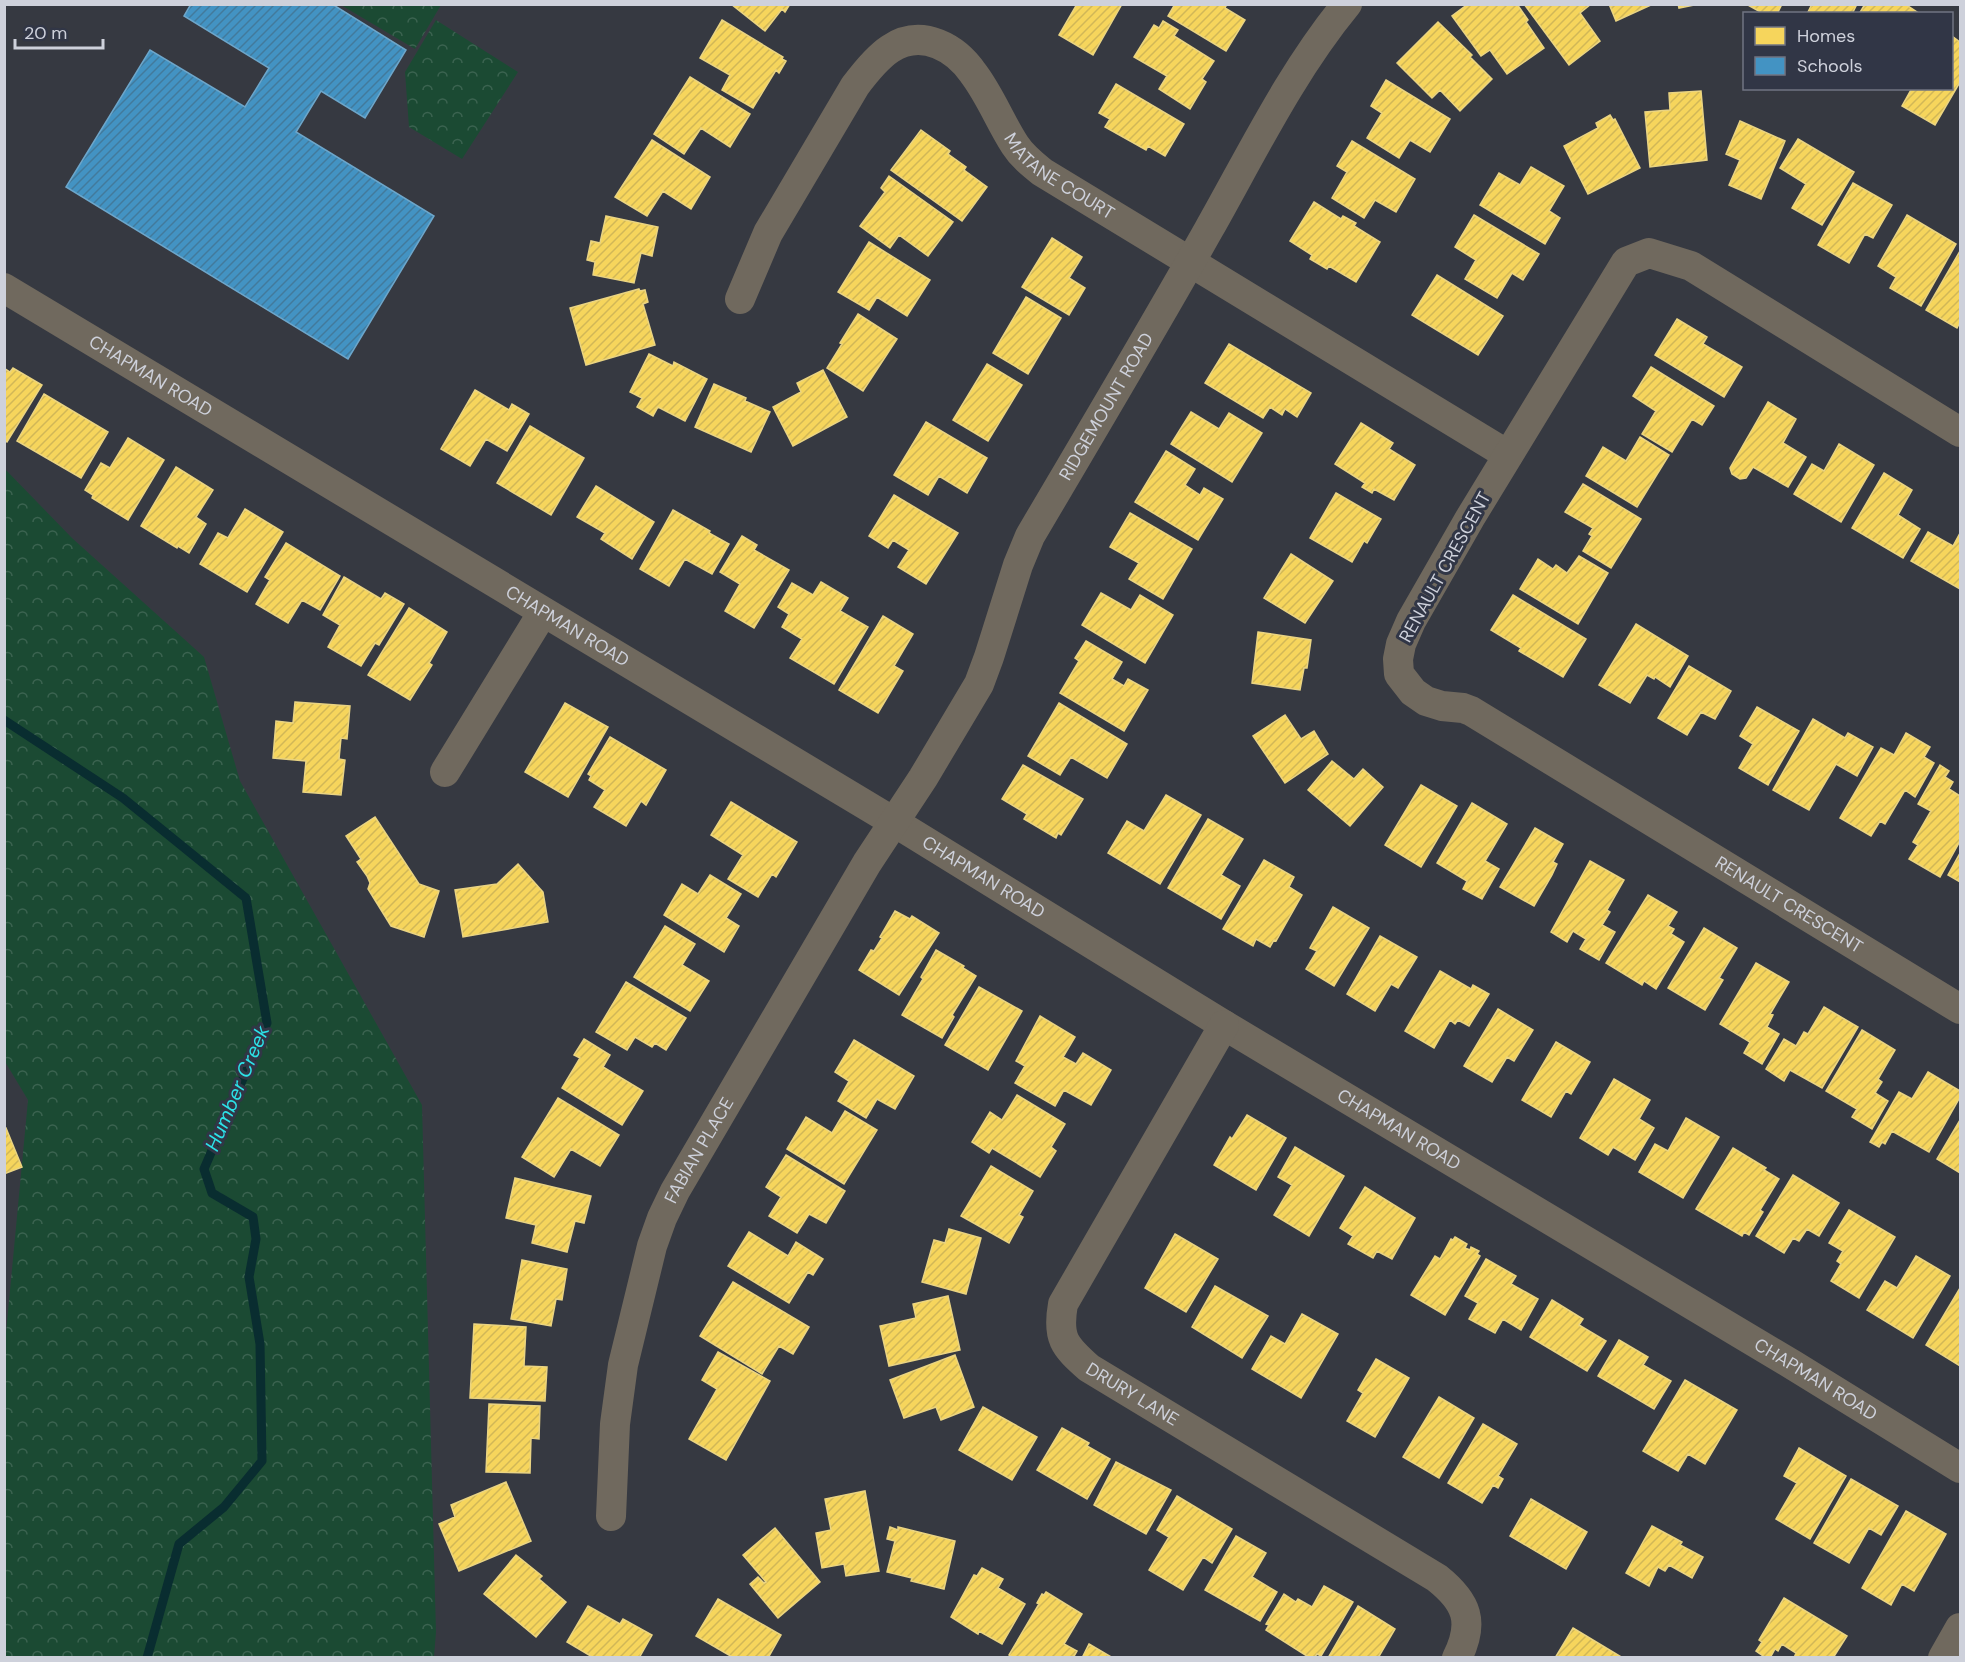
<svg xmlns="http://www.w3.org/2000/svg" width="1965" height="1662" font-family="'DM Sans',sans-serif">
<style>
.forest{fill:url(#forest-crowns)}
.homes{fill:url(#homes-hatch);stroke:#ead482;stroke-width:1.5}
.schools{fill:url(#schools-hatch);stroke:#6da6ca;stroke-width:1.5}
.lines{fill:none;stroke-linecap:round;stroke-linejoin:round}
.stream{stroke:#092d30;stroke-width:9}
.minor{stroke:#70695e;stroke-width:30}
.labels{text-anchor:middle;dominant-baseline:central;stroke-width:6;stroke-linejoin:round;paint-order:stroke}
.street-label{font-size:18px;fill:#ced1db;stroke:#313646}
.water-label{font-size:20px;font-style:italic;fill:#2ce2e8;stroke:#313646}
</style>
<defs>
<pattern id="forest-crowns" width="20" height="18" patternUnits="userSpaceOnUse" patternTransform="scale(1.5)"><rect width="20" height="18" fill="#1b4a33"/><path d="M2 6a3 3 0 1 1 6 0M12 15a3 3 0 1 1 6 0" fill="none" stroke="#3b6350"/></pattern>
<pattern id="homes-hatch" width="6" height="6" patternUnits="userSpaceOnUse" patternTransform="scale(1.5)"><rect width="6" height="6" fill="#f6d55c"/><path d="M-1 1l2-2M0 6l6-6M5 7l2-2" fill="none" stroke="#d1b757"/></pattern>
<pattern id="schools-hatch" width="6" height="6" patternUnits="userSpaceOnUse" patternTransform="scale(1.5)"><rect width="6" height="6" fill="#4393c3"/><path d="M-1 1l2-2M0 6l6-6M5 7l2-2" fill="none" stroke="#427a9c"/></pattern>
</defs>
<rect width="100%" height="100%" fill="#363941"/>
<!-- forest -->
<path class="forest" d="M341,5L441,4V5L415,49Z
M436,20L518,72L462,159L409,127L405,72Z
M4,468L72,538L204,657L240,781L422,1105L436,1632L434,1657H5L4,1354L28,1100L4,1060Z"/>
<!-- homes -->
<path class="homes" d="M731,4H790L785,12L782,9L765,31Z
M1077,4H1122L1093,55L1059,35Z
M1175,4H1227L1225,8L1245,20L1226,51L1168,16Z
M1468,4H1517L1528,20L1526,22L1544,48L1507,74L1490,50L1481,56L1452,16Z
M1524,4H1591L1580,13L1600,41L1569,65Z
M1609,4H1653L1616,21Z
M1678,4H1699L1679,8Z
M1746,4H1782L1777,14H1764Z
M1812,4H1857L1852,14H1807Z
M1865,4H1905L1920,14H1859Z
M722,20L783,57L782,59L786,61L779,73L776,70L753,108L722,90L730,75L700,58Z
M1163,21L1178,30L1174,36L1214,61L1202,79L1206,82L1190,109L1159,89L1167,76L1134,57L1154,25L1159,28Z
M1438,22L1472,55L1470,57L1492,79L1460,111L1440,90L1432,98L1397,63Z
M1952,36L1960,42V82L1935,125L1902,106L1912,88H1952Z
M690,77L750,114L730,147L701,128L684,154L654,134Z
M1386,80L1450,119L1430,152L1410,140L1399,158L1367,138L1382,113L1371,106Z
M1116,84L1184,124L1165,156L1148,146L1146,150L1105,127L1110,119L1099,113Z
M1701,91L1707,160L1650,167L1645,112L1670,110L1669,93Z
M1610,115L1613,120L1615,119L1640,168L1588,194L1564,146L1598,128L1596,123Z
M1740,121L1785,141L1761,199L1729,185L1740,160L1726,154Z
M921,130L950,151L948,154L966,167L964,170L987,187L962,221L891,170Z
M1798,139L1854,172L1822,225L1792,208L1806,184L1780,168Z
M652,140L710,177L691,209L663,191L647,216L615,197Z
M1352,141L1415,179L1396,212L1375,200L1364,218L1332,198L1347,172L1337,166Z
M1531,167L1564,186L1549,211L1560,218L1545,244L1480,205L1499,173L1520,185Z
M889,176L953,222L928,256L899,235L890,248L860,226L885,192L881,188Z
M1853,183L1892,205L1873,238L1865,234L1849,263L1818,245Z
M1314,202L1341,219L1343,216L1356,223L1354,226L1380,242L1356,282L1329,266L1327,269L1310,259L1312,255L1290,241Z
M1474,215L1539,254L1523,280L1512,273L1497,298L1465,279L1476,260L1455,247Z
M1907,215L1956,244L1921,306L1890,288L1896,277L1878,266Z
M606,216L658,227L652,256L641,253L634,283L593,275L595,262L587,260L591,241L600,243Z
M1052,238L1082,257L1069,278L1085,288L1069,315L1022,287Z
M869,242L930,280L907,316L877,297L869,310L838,292Z
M1960,251V322L1957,328L1926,310Z
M1437,275L1503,316L1478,355L1412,315Z
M639,289L640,291L645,290L648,302L643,304L655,345L586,365L570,308Z
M1026,297L1061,318L1028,374L993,353Z
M858,314L897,339L863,391L827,368L842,344L840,343Z
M1677,319L1707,337L1703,344L1742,367L1724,397L1655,355Z
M1229,344L1311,393L1297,417L1285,409L1282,415L1270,407L1263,418L1205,383Z
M649,354L673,366L674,362L707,379L685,421L658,407L653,416L637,407L642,398L630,392Z
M987,364L1022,385L988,441L953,420Z
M1651,367L1714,406L1702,425L1692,419L1672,452L1642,434L1656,411L1633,396Z
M4,368L10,372L13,368L42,385L7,442L4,440Z
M823,370L847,417L793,446L773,407L801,392L797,383Z
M714,384L746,398L745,401L770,412L751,452L695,427Z
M475,390L509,410L512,404L529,414L507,451L486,439L470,466L441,449Z
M44,394L108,432L81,478L17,441Z
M1768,402L1796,419L1783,443L1806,457L1788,487L1753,467L1746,478L1740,479L1732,474L1730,468Z
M1191,412L1219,429L1229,413L1262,433L1232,482L1171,444Z
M926,422L987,458L967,493L939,476L928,495L894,475Z
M1361,423L1393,443L1389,449L1415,465L1394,500L1374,489L1372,493L1362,487L1365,483L1335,464Z
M530,426L584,458L551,515L497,483Z
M1640,437L1669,455L1637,507L1586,476L1603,447L1626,461Z
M128,438L164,460L128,520L92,498L93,495L85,490L101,463L110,468Z
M1839,444L1874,465L1841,522L1794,494L1812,464L1824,471Z
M1166,451L1195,469L1185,485L1200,495L1204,488L1223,499L1198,540L1135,502Z
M176,467L213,490L196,517L206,524L189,553L178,546L177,548L141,526Z
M1884,473L1912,490L1898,515L1920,529L1903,558L1852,528Z
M1583,484L1641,519L1611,568L1583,551L1592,536L1589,534L1593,528L1565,512Z
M596,486L654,522L632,559L601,539L605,533L577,517Z
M1336,493L1381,519L1367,543L1364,541L1352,562L1310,538Z
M894,495L958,533L926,584L898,567L909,550L893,540L888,548L869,536Z
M245,509L283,532L247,592L200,564L218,533L228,538Z
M673,510L710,531L709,533L729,544L712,574L685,559L669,586L640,569Z
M1130,513L1192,549L1163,599L1129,579L1139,563L1110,547Z
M1928,532L1953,546L1960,533V589L1911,561Z
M742,536L757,545L754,550L789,570L754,628L725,611L740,584L720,572Z
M286,543L340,576L320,610L302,600L288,623L256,604L270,580L265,577Z
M1291,554L1333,581L1305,623L1264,598Z
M1579,556L1608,573L1578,624L1520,589L1538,559L1553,569L1556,565L1567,573Z
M344,577L381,599L385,593L404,604L379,645L375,643L361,666L328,647L340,625L323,615Z
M821,582L848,598L840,611L868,627L834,684L790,658L802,639L782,627L789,614L778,607L792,583L813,595Z
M1101,593L1131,610L1140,595L1173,615L1145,663L1082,625Z
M1513,595L1586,639L1563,677L1519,651L1521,648L1491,630Z
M409,608L447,632L429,663L432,665L410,700L368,675Z
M883,616L913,634L894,666L903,671L878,713L839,690Z
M1636,624L1688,656L1670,687L1655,677L1654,679L1647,675L1630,703L1599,685Z
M1258,632L1311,640L1307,668H1304L1300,690L1252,683Z
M1086,641L1122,662L1112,679L1124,686L1128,679L1148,690L1124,731L1060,693L1079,661L1075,658Z
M1689,666L1731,691L1715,719L1701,712L1687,735L1658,718Z
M295,702L350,706L347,739L341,738L339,759L345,760L341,795L303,792L306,761L273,758L276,721L293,723Z
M565,703L608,727L568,797L525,772Z
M1059,703L1127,744L1107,778L1071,757L1060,775L1028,756Z
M1757,707L1799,731L1768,785L1739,768L1753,744L1740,736Z
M1285,715L1301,739L1314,731L1328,754L1285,783L1253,736Z
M1813,719L1845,738L1848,733L1873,747L1857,776L1836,764L1809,810L1773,790Z
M1906,733L1930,747L1924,757L1934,763L1915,797L1905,790L1885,824L1880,821L1871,836L1840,818L1881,748L1894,755Z
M610,737L666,770L646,805L641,801L626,826L594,807L605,790L589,780L591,776L588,774Z
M1332,761L1354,779L1363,769L1383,787L1350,826L1308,790Z
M1023,765L1083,799L1061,835L1058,833L1056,838L1024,819L1027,814L1002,799Z
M1940,765L1949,771L1945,777L1953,782L1949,789L1960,796V841L1940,877L1909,859L1918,845L1913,842L1931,811L1918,804Z
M1421,785L1457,806L1421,867L1385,845Z
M1166,795L1201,815L1160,884L1108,853L1127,821L1144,831Z
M731,802L797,842L776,877L772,874L758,897L728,879L743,855L711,835Z
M1472,803L1507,824L1485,861L1499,869L1482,899L1463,889L1467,881L1437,863Z
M375,817L419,884L439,891L424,937L391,926L368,889L370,883L367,876L357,862L361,859L346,836Z
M1208,819L1243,839L1221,875L1240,886L1221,919L1168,888Z
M1535,828L1563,844L1553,862L1557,864L1552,875L1534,906L1500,887Z
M1960,853V882L1948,875Z
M1264,860L1294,877L1289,887L1302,895L1276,941L1274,940L1270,947L1256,939L1253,946L1223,929Z
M1590,861L1624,880L1607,910L1610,912L1602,925L1615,932L1599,960L1580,949L1586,939L1573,931L1567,942L1551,932Z
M518,864L543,892L548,922L463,937L455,890L497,884Z
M710,875L741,894L726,918L739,926L724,952L664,915L682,884L698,894Z
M1648,895L1677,912L1668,926L1674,929L1671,934L1684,942L1656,989L1644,981L1642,985L1606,963Z
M1333,907L1369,928L1334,986L1306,969L1317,951L1310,948Z
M895,911L910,919L912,916L939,933L899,995L859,970L871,950L874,951L882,938L880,937Z
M665,926L695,944L682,965L709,981L690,1011L634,977Z
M1704,928L1737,948L1719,978L1723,980L1705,1010L1668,988Z
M1380,936L1417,957L1398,988L1391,984L1375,1011L1347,994Z
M936,950L964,966L963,968L976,976L952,1015L954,1017L942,1038L902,1015L923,979L921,977Z
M1756,963L1789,982L1770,1014L1773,1015L1767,1027L1779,1034L1762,1064L1744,1053L1750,1042L1720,1024Z
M1440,971L1471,989L1473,985L1489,994L1469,1026L1458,1020L1455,1024L1450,1020L1434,1048L1405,1031Z
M626,982L686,1018L666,1050L655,1043L652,1047L635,1037L627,1050L596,1032Z
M979,987L1022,1011L988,1070L945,1045Z
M1824,1007L1858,1027L1822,1088L1790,1070L1784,1081L1766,1069L1784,1039L1796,1046L1804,1032L1808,1034Z
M1498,1009L1533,1030L1514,1061L1507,1057L1492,1082L1464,1066Z
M1040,1016L1075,1037L1063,1057L1076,1064L1083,1053L1111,1070L1091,1105L1064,1090L1055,1106L1015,1083L1025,1066L1016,1061Z
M1862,1030L1895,1050L1878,1079L1882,1082L1875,1093L1888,1101L1872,1129L1852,1117L1857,1109L1826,1091Z
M584,1039L610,1055L603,1067L643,1091L622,1125L562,1088L580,1058L574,1055Z
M854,1040L914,1076L895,1109L877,1099L866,1118L838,1101L849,1081L835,1072Z
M1556,1042L1590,1062L1571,1094L1566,1091L1551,1117L1522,1100Z
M1928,1072L1960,1091V1097L1929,1152L1892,1131L1885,1144L1882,1142L1879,1147L1870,1142L1899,1092L1912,1099Z
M1614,1079L1650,1100L1639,1119L1654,1128L1635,1160L1613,1147L1608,1155L1580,1138Z
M1017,1095L1065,1124L1051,1147L1056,1151L1040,1177L992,1148L989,1153L972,1142L990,1112L1002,1120Z
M558,1098L619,1135L600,1166L571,1149L554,1177L522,1157Z
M845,1111L877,1130L844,1184L787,1149L806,1117L832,1133Z
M1247,1115L1286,1138L1256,1190L1214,1165L1230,1137L1232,1139Z
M1686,1118L1719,1137L1683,1198L1639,1172L1655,1144L1668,1151Z
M1960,1120V1173L1937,1159Z
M6,1128L22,1167L4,1174V1129Z
M1295,1147L1344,1176L1309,1236L1274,1215L1292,1185L1278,1177Z
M1733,1148L1766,1168L1764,1170L1779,1179L1760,1210L1763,1212L1749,1235L1744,1232L1742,1236L1696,1209Z
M786,1155L845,1191L826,1223L809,1214L797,1233L769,1216L781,1197L766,1187Z
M991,1166L1033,1191L1019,1215L1023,1217L1009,1243L961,1216Z
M1793,1175L1839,1203L1819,1236L1807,1229L1799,1241L1793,1238L1784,1253L1756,1236Z
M515,1178L591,1196L584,1223L575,1221L567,1252L532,1243L536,1225L506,1218Z
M1365,1187L1415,1218L1392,1259L1377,1251L1373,1258L1348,1244L1353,1236L1340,1228Z
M1849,1210L1895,1237L1859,1298L1831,1281L1841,1264L1837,1261L1843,1251L1829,1243Z
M949,1229L981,1238L966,1294L922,1282L934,1240L945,1243Z
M749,1232L788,1256L796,1242L823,1259L813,1275L808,1272L789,1303L728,1266Z
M1175,1234L1218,1259L1186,1312L1145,1288Z
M1455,1237L1467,1244L1465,1248L1470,1250L1471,1247L1479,1251L1477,1254L1480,1256L1445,1315L1411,1295L1435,1256L1440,1259L1451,1239L1453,1240Z
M1916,1256L1950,1276L1913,1338L1867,1310L1885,1281L1897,1288Z
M1486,1259L1516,1276L1511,1284L1538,1299L1521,1330L1503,1319L1495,1333L1469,1319L1478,1303L1465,1296Z
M522,1260L567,1269L562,1300L556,1299L551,1326L511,1319Z
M733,1282L809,1327L793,1354L779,1346L762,1374L700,1336Z
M1215,1286L1268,1316L1242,1358L1192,1327Z
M1960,1288V1366L1926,1345Z
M948,1296L960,1350L889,1366L880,1326L916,1318L913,1304Z
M1552,1300L1583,1319L1579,1325L1606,1341L1587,1371L1530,1337Z
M1302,1314L1338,1334L1301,1398L1252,1369L1271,1336L1285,1344Z
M474,1324L526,1327L524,1366L547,1367L545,1401L470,1398Z
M1619,1340L1648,1357L1643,1365L1671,1381L1654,1409L1598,1376Z
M718,1352L770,1381L726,1460L689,1439L717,1389L702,1380Z
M955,1355L974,1407L941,1420L936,1407L904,1418L890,1380Z
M1376,1359L1409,1378L1375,1437L1347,1421L1363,1393L1358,1390Z
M1685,1380L1737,1410L1705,1464L1688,1454L1678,1471L1643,1451Z
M1439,1397L1474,1418L1439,1478L1403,1457Z
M489,1404L540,1406L539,1439L531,1438L530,1473L486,1472Z
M983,1407L1037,1437L1012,1480L959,1450Z
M1483,1424L1517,1444L1498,1476L1503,1479L1498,1488L1493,1485L1482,1503L1448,1483Z
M1062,1428L1089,1443L1087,1446L1110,1459L1087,1499L1037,1470Z
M1799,1448L1846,1476L1810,1539L1776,1519L1797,1483L1784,1476Z
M1116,1462L1171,1490L1146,1534L1094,1505Z
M1851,1479L1898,1506L1881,1535L1869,1528L1849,1563L1814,1543Z
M506,1482L531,1541L459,1571L439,1524L455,1517L451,1505Z
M865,1491L879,1571L846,1576L844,1564L822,1568L816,1533L831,1530L825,1499Z
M1177,1496L1232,1529L1212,1563L1203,1557L1183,1590L1149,1570L1169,1537L1157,1530Z
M1531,1499L1587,1532L1566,1569L1510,1536Z
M1906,1511L1946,1534L1914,1591L1902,1584L1891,1605L1862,1588Z
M1652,1526L1682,1542L1680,1545L1703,1557L1692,1578L1669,1565L1665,1571L1658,1567L1649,1586L1626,1573Z
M890,1527L898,1530V1527L955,1541L944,1589L911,1581L912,1578L887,1572L895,1541L887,1539Z
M775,1528L820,1582L778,1618L750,1584L758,1577L764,1583L766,1582L743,1555Z
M1236,1536L1266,1553L1252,1577L1277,1592L1260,1621L1205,1590Z
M516,1555L542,1576L539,1579L566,1602L536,1637L484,1594Z
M982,1568L1003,1579L998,1588L1025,1604L1002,1644L979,1631L978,1634L951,1617L974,1575L977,1576Z
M1324,1586L1353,1602L1321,1656L1317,1654L1314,1658H1310L1266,1630L1269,1625L1266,1624L1284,1594L1296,1602L1298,1599L1312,1607Z
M1046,1592L1082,1614L1064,1644L1077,1651L1073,1658H1014L1009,1655L1039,1604L1037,1603L1042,1594L1044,1595Z
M1784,1598L1847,1636L1833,1658H1794L1796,1653L1782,1644L1778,1651L1775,1649L1770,1658H1766L1756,1651L1762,1642L1759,1640Z
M718,1599L781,1635L768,1658H734L696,1636Z
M588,1606L620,1624L623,1619L652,1635L639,1658H594L567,1642Z
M1358,1606L1395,1629L1378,1658H1328Z
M1573,1628L1623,1658H1555Z
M1089,1644L1113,1658H1082Z"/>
<!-- schools -->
<path class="schools" d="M191,4H332L406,50L365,118L321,91L296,132L434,216L348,359L66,187L150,50L245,107L269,68L184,16Z"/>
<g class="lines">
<!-- stream -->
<path class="stream" d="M4,720L123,798L246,898L267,1023L204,1169L212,1193L253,1217L256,1239L249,1277L260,1344L262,1461L224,1507L179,1544L147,1658"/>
<!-- minor -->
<g class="minor">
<path id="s1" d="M4,288L894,822L1224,1025L1793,1365L1960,1468"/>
<path id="s2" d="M740,299L768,233L855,86C876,58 900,29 938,44C953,50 964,60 973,73C990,95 1000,122 1015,145C1022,156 1032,164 1042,172L1508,455"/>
<path id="s3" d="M1960,432L1691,266L1649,253L1626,262L1470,518L1411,621L1401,644L1398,659L1399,674L1413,692L1426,701L1442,706L1463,708L1471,711L1960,1009"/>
<path d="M445,772L543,612"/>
<path id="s4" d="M1224,1025L1063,1304C1057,1338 1064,1346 1089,1368L1437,1578C1467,1602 1475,1622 1457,1658"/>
<path id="s5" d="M611,1516L615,1424L623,1365L652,1246L662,1218L675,1191L867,863L923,778L979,684L989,657L1018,565L1030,536C1090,434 1151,332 1209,229C1252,153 1291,72 1347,4"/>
<path d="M1943,1658L1960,1628"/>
</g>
</g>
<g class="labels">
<!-- street labels -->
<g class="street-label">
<text stroke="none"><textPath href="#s2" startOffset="528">MATANE COURT</textPath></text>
<text stroke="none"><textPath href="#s1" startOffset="171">CHAPMAN ROAD</textPath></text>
<text stroke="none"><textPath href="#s5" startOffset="1232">RIDGEMOUNT ROAD</textPath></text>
<text transform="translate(1445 567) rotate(-61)">RENAULT CRESCENT</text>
<text stroke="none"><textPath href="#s1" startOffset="657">CHAPMAN ROAD</textPath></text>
<text stroke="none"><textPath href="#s1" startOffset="1143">CHAPMAN ROAD</textPath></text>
<text stroke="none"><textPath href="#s3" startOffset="1316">RENAULT CRESCENT</textPath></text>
<text stroke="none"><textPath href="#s1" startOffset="1629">CHAPMAN ROAD</textPath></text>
<text stroke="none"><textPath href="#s5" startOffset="381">FABIAN PLACE</textPath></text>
<text stroke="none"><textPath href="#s1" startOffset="2115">CHAPMAN ROAD</textPath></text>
<text stroke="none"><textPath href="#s4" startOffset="447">DRURY LANE</textPath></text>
</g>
<!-- water labels -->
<g class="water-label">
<text transform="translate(237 1088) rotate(-67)">Humber Creek</text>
</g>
</g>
<!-- border -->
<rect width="1965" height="1662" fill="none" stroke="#ced1db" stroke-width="12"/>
<!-- legend -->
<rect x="1743" y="12" width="210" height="78" fill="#313646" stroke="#707482" stroke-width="1.5"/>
<rect x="1755" y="27" width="30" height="18" fill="#f6d55c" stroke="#707482" stroke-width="1.5"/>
<text x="1797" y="42" font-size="18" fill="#ced1db">Homes</text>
<rect x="1755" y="57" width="30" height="18" fill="#4393c3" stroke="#707482" stroke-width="1.5"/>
<text x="1797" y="72" font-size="18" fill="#ced1db">Schools</text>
<!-- scale -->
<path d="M15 39v9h88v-9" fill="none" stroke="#ced1db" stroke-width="3"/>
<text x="24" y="39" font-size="18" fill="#ced1db" stroke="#313646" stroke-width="4.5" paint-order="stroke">20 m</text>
</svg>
